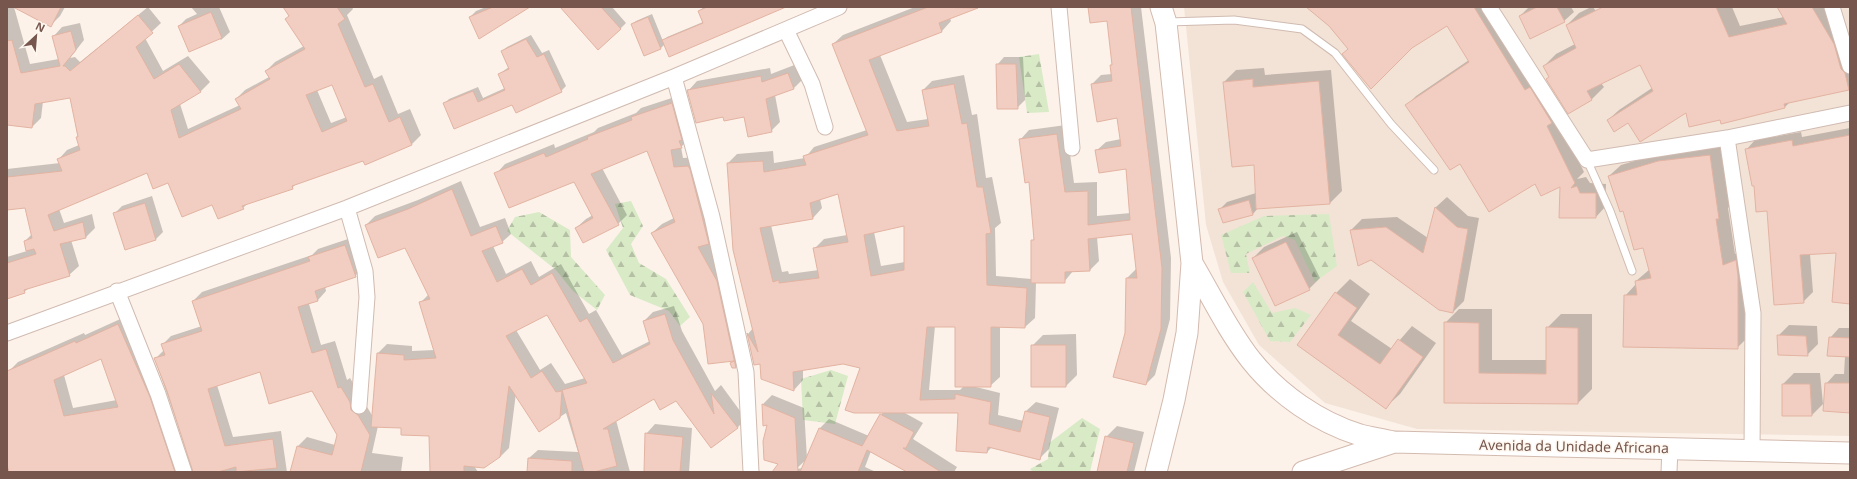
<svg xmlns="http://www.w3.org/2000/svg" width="1857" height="479" font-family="'Noto Sans',sans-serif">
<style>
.residential{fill:#f3e3d7}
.forest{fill:url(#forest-firs)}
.shadow{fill:#0003;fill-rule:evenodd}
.building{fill:#f1cec1;stroke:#e3b3a2;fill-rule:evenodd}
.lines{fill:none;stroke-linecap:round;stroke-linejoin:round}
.lane-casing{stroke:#d0bbb1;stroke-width:9}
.street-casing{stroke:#d0bbb1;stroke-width:17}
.secondary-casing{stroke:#d3baaf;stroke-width:23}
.lane{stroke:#fff;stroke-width:7}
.street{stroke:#fff;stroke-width:15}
.secondary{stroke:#fff;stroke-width:21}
.labels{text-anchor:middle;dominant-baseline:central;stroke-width:3;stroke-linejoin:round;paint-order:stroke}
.street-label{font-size:14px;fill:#76564d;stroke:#fef7ef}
</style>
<defs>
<pattern id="forest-firs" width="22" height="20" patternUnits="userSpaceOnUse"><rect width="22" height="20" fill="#d9eac7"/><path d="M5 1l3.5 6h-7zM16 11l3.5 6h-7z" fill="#b5c0a4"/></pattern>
</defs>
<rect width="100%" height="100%" fill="#fcf2e9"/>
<!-- residential -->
<path class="residential" d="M1184,7H1850V436L1417,429L1325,403L1259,345L1223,282L1206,225Z"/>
<!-- forest -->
<path class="forest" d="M1039,54L1049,112L1027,113L1019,57Z
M631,201L643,226L631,244L639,263L666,279L690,317L680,326L669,311L630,295L606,250L623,228L615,204Z
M539,212L570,230L571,257L605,295L597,310L573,291L556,270L507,231L515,217Z
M1329,214L1337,266L1315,282L1295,240L1283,236L1246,254L1250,273H1231L1221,235L1264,216Z
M1253,282L1272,313L1295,308L1311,315L1290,342L1270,341L1243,292Z
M831,370L848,376L835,424L803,420L801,379Z
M1082,418L1100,429L1090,472H1033L1030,469L1048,459L1049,443Z"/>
<!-- shadow -->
<path class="shadow" d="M7,7H14L30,64L59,59L53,37L62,27L80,23L84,40L70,58L75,57L80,62L148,7L161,23L145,38L163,71L188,56L210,82L201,91L180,104L188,129L240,105L236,99L245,90L269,77L266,71L275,62L304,46L284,7H352L353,9L347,15L374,79L382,75L398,114L410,109L421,135L412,144L296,184L292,188L248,203L243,208L212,204L147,172L59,209L64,223L92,214L95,228L86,237L71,240L79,266L69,275L29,288L24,292L7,298V257L27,251L25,241L32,234L26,207L7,209V169L60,163L58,160L67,150L79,145L71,97L43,101L41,118L32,127L7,124ZM333,83L347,117L331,123L317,90Z
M15,7H65L60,16L50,26Z
M191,7H219L230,32L221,40L219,38L179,26L186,19L197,14Z
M486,7H528L470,17L476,11Z
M561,7H612L626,23L620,29Z
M774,7L665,44L661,48L632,24L636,21L652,14L663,41L667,37L703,22L699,11L704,7Z
M915,7H977L950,18L951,21L942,31L880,55L907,122L928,119L923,90L932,81L964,75L972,115L977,114L986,178L992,177L1001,223L995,228L996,276L1032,279V241L1035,238L1030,181L1020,140L1029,130L1066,125L1074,183L1097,182V216L1131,213L1126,168L1096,151L1106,142L1121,139L1118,117L1092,84L1101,75L1112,74L1111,65L1113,64L1108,20L1089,7H1141L1171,258L1170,319L1155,375L1146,384L1126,333L1127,278L1136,269L1133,233L1097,237L1099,261L1090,270L1073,271L1064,282H1036L1035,318L1025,327L1000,326V377L990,386L976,387L1000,393L998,415L1024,421L1026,411L1036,402L1059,408L1049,449L1039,459L992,447L987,452L959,412H903L923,423L913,439L957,467L954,472H910L871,451L865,467L876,472H778L803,468L820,428L829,419L869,436L883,412L862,368L843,363L803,369V380L794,390L761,363L754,364L748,334L753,328L728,163L737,154L773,151L774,163L805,158L814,147L867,130L833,44L843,35ZM839,193L847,235L824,239L814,249L819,270L789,274L788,271L782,272L771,225L813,218L822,208L820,199ZM905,225V262L881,266L874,232ZM935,326H956L964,386L960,390H929Z
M1308,7H1490L1557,117L1584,172L1577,179L1586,177L1590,183L1606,184L1605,207L1596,217L1561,185L1535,183L1461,163L1406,106L1416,96L1469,60L1448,25L1349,48L1329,26Z
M1529,7H1571L1574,12L1564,21L1520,16Z
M1591,7H1593L1614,37L1601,7H1732L1740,26L1784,17L1778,7H1829L1850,51V87L1790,102L1785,107L1721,123L1720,119L1686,111L1629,122L1608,120L1619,110L1652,88L1640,64L1601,83L1604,87L1592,99L1568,112L1544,66L1556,54L1575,44L1567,25L1579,13Z
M531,35L542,53L549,50L566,86L561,91L513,104H444L449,99L478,87L483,98L505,88L499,74L509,67L502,51L507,47Z
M1004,57H1023L1025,100L1017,108L997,65Z
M797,64L803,79L794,88L775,95L780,122L771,131L745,116H724L688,91L697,81L770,68L771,74Z
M1264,68L1265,75L1331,70L1342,191L1330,203L1258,208L1253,214L1220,209L1227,202L1256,193L1255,164L1224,82L1236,70Z
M681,95L690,138L681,147L683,158L698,157L717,233L709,242L726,271L745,357L735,367L732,363L734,360L704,324L652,233L662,224L674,218L648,150L602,168L627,215L618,224L576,228L586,219L593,215L575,181L496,174L505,164L554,144L555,148L594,132L598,128L636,113L641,108Z
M1850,128V303L1837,252L1810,254L1813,292L1803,302L1768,210L1755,185L1746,150L1755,140L1801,132L1802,137Z
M1721,143L1730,206L1728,208L1735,254L1748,249L1749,336L1737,348L1625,296L1636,284V281L1650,269L1644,247L1624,210L1609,176L1621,165L1671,150Z
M461,181L480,227L505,218L511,234L502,242L493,246L506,274L531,261L539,277L561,264L589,314L596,310L622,355L650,341L644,321L653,312L674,306L682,331L715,391L721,385L746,419L737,428L676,400L654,398L616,420L630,472H528L529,458L538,450L578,452L566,413L540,430L516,393L509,448L500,457L474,466L478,472H431L430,435L402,427L378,426L372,453L403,457L401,472H291L298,446L307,437L335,445L338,435L312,390L261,371L217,385L233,437L281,431L287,472H194L155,359L164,350L162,345L171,336L202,326L193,301L202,292L312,255L318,249L354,237L364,267L355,276L325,286L326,291L318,300L309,304L321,345L335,341L347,380L350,378L373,417L378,353L387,344L412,346V351L435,350L420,303L429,294L406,247L366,225L375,216L418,200ZM548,314L585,378L565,384L551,363L540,370L516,330Z
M152,196L163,232L156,239L126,248L115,213L122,206Z
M1447,197L1468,216L1479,218L1464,301L1453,312L1351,230L1362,219L1397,217L1428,238L1436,207Z
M1297,232L1320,278L1309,289L1253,258L1264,247Z
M1350,279L1370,294L1351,321L1392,349L1412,326L1436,343L1400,394L1386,407L1298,345L1336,293Z
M1459,309H1492V360H1547V328L1561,314H1592V389L1578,403L1445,402V323Z
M127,316L191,472H7V383L9,371L18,362L84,333L85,335ZM102,357L117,400L73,408L64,375Z
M1789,325L1817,326L1818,344L1807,355L1778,336Z
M1839,328H1850V412L1826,384L1835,374H1844L1845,356L1830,338Z
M1076,334L1077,375L1066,386L1032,346L1043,335Z
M1794,373H1820L1823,404L1812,415L1783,384Z
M772,395L804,408L807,459L797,468L769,424L764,425L763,404Z
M655,424L692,428L689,472H645L646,434Z
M1117,426L1144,432L1134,472H1098L1106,437Z"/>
<!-- building -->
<path class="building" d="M13,7H61L51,27Z
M283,7H337L345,19L338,24L365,87L373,84L389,122L400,117L412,145L365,165L363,161L292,186L293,189L242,206L244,209L218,219L212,205L182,217L168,183L153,189L147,173L48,215L54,231L83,222L86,238L60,244L70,276L24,290L25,293L7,299V263L36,254L34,249L26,251L24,241L32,238L25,208L7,210V177L62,171L57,159L80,150L76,137H78L70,98L35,104L32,128L7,125V41L12,40L21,73L60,66L52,36L71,31L76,50L63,66H65L70,71L138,15L153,33L136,47L154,79L179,64L201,92L171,110L179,138L241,109L235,99L270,79L265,71L305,49L285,19L289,16ZM332,85L347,121L322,132L306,95Z
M493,7H530L479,39L469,17Z
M560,7H601L621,29L598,50Z
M707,7H786L669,57L662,40L703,23L698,11Z
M928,7L978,8L939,23L942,32L869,60L897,131L929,126L922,90L954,84L962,124L967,123L977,187H983L991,233L986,234L987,285L1027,288L1025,328L991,327V387H955V327H927L920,400L955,399V394L991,402L989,424L1020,432L1025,411L1050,417L1040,460L988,447L987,453L956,451L958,413H854L845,410L860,368L843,364L793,372L794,391L761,379L760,364L754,365L747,333L758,352L733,250L727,163L763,161L764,172L806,165L803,156L868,135L832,44ZM838,194L848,242L813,248L819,278L779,283V280L773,282L760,228L813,219L810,203ZM904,226V270L871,276L864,235Z
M1088,7H1131L1162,268L1161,329L1146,385L1113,377L1125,333L1126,278H1137L1132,234L1088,239L1090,271L1065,272V283H1031V240H1034L1029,182L1025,183L1019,139L1057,134L1065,192L1088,191V225L1130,220L1126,169L1099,173L1095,150L1121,146L1117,118L1097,122L1091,84L1112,81L1110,65H1112L1107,21L1090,23Z
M1306,7H1474L1525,90L1530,87L1552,123L1547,126L1575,183L1571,188L1577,186L1580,193H1596V218H1559L1560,187L1541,196L1535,184L1489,212L1460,164L1450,170L1405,105L1469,62L1447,26L1412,48L1371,89L1342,54L1348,49L1329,26Z
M1537,7H1557L1565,22L1530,39L1519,16Z
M1603,7H1716L1729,37L1787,24L1777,7H1812L1834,44L1841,69L1845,73L1849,90L1784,104L1785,108L1721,124L1720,120L1689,127L1686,113L1640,142L1628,123L1614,132L1607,120L1653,91L1640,65L1587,91L1592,100L1568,114L1546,79L1549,77L1543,66L1576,48L1566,25Z
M211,12L222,38L189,52L178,26Z
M648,17L661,49L644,56L631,24Z
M526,39L537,57L544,54L562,92L516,113L512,105L454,129L443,103L473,91L478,102L505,90L498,74L509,69L501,51Z
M996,64H1016L1018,109H997Z
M788,73L794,89L766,99L772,132L748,137L744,117L724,121L723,117L696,123L687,90L761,76L762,82Z
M1253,79V87L1319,81L1330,204L1256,209L1254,165L1232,167L1223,82Z
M672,103L682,140L679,141L682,148L671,150L674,167L688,166L690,169L709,244L698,247L717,281L736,368H732L730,363L734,361L708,364L703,324L651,233L675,222L647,151L591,174L619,225L583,243L575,228L593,218L574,182L509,208L494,173L544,153L546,157L588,139L587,137L632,120L631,117Z
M1850,135V304L1832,302L1836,253L1800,255L1804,303L1774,305L1767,211L1756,212L1754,186H1752L1745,149L1792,140L1793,146Z
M1710,155L1719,219H1716L1723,265L1736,260L1738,276V349L1623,347L1624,295H1637L1635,281L1651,278L1643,248L1634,250L1623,211L1620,212L1608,176L1658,161Z
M452,189L471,236L496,226L503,243L482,251L497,282L522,269L531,285L552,273L580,322L587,318L613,363L650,344L643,321L665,314L673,340L714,414L711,393L738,428L711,448L676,401L660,410L654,399L603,429H608L617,466L594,472H584L562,390L587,383L547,315L506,336L531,378L542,371L556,392L562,391L560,418L539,432L509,386L500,457L484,468L464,466V472H430L429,436L401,435V428L371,427L377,353L404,355V360L436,358L419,302L430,299L405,248L378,258L365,225L408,209Z
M1249,200L1253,215L1223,223L1218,209Z
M145,203L156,240L125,250L113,213Z
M1435,207L1457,227L1468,229L1453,313L1439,310L1371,260L1358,266L1350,230L1386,227L1423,253Z
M1286,242L1310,290L1275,306L1252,258Z
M345,245L356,277L315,291L318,301L298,307L312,353L326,349L338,388L341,387L350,402L351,410L358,415L370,435L361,472H290L297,446L332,455L337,435L312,391L269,404L260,372L208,389L225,446L273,439L277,468L236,472V467L218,472H193L167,391L154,358L165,355L161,344L202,331L192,301L310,261L308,257Z
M1335,292L1357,308L1338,335L1380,364L1398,339L1423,357L1386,409L1297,345Z
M1444,322L1479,323V373L1546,374V327L1578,328V404L1444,403Z
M118,324L150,397L175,472H9L7,465V371L75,341L76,343ZM101,359L118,407L64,416L54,380Z
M1777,335L1806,336L1808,356L1778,355Z
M1829,337L1850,338V357L1827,356Z
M1031,345H1066V387H1031Z
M1825,383H1850V413L1823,411Z
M1782,384H1810L1812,416H1782Z
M762,404L795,418L798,472H772L778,464L764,460L763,441L767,425L763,426Z
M880,414L914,432L906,448H903L941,472H907L867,450L858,472H800L819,428L862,446Z
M645,433L683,437L680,472H644Z
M1105,436L1134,443L1127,472H1097Z
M528,458L572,461V472H527Z"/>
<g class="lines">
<defs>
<path id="lane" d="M1168,22L1234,20L1302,29L1335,53L1391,124L1434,170
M1587,160L1610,211L1632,271"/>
<path id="street" d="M1059,7L1072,148
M1489,7L1587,160L1727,138L1850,113
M1832,7L1850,66
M786,30L812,84L825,127
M674,77L712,217L746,372L751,472
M1727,138L1753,313L1752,451
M347,208L365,271L367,297L359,406
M117,291L158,394L184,472
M7,333L347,208L674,77L839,7
M1669,472L1670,448"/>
<path id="secondary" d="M1192,263C1211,295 1228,331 1251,360C1278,394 1318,422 1360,435C1371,438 1382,439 1393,442
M1156,472L1174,400L1187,333L1192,263L1166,23L1161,7
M1303,472L1394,442L1850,453"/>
</defs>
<!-- lane casing -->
<use href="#lane" class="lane-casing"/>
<!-- street casing -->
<use href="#street" class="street-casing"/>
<!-- secondary casing -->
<use href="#secondary" class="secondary-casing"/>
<!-- lane -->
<use href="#lane" class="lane"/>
<!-- street -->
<use href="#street" class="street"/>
<!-- secondary -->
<use href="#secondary" class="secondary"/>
</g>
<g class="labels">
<!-- street labels -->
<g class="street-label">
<text transform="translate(1574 446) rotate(1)">Avenida da Unidade Africana</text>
</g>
</g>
<!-- border -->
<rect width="1857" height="479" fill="none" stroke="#76564d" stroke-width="16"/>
<!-- north arrow -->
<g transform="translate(36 36) rotate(26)" stroke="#fef7ef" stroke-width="3" paint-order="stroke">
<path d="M0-3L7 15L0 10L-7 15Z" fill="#76564d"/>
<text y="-6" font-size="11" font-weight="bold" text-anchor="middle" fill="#76564d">N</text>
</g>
</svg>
